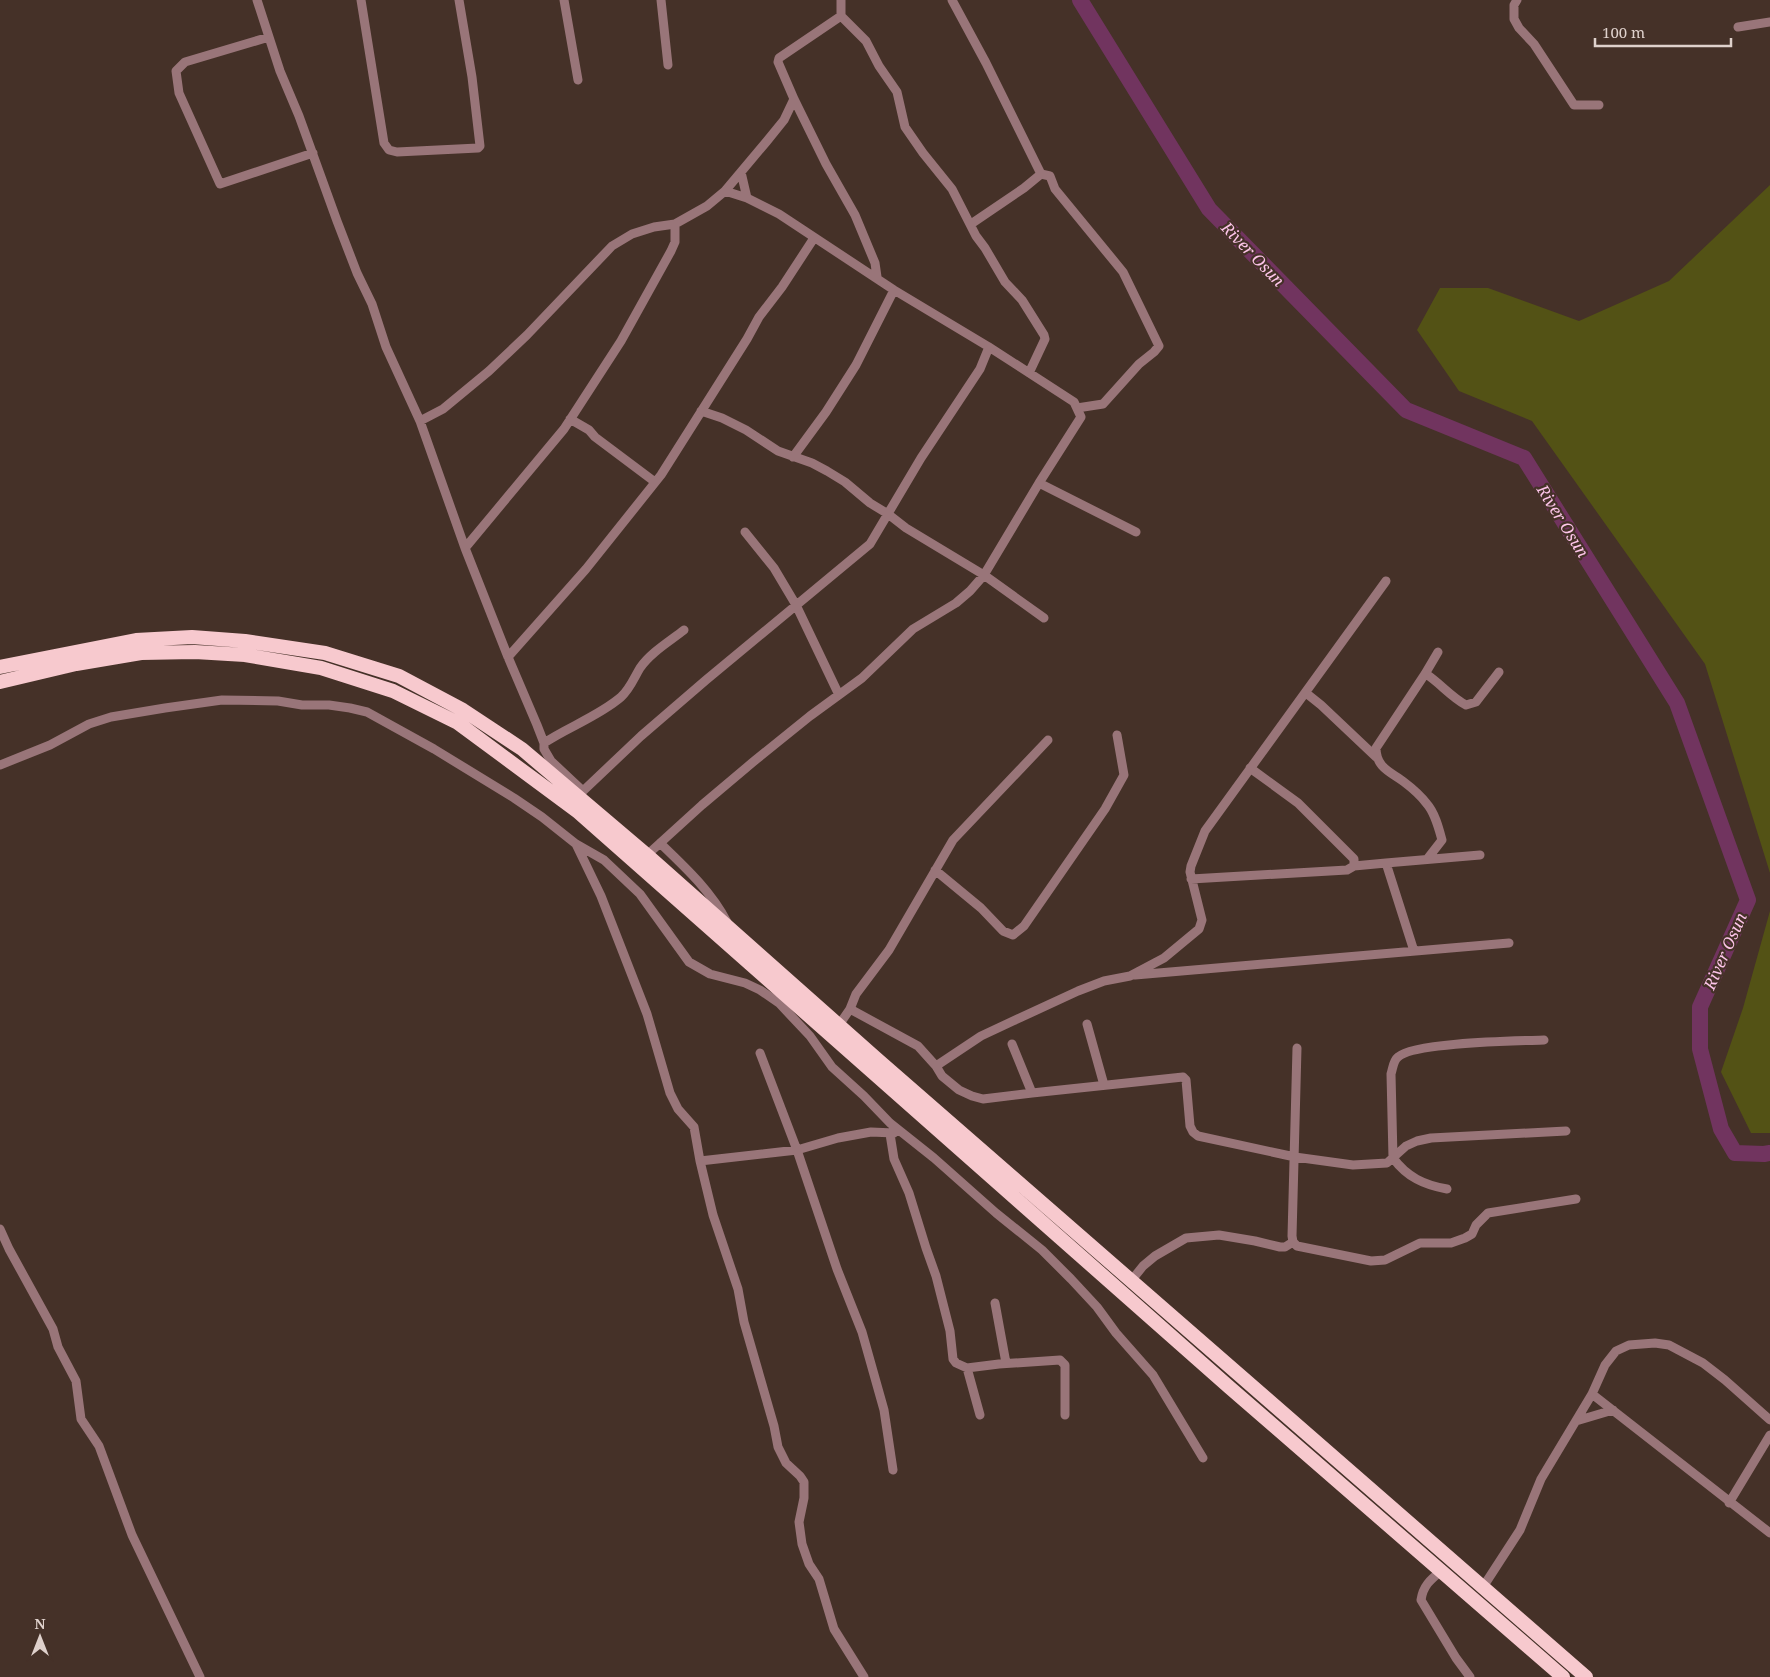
<svg xmlns="http://www.w3.org/2000/svg" width="1770" height="1677" font-family="'Noto Serif',serif">
<style>
.green{fill:#535215}
.lines{fill:none;stroke-linecap:round;stroke-linejoin:round}
.river{stroke:#71345f;stroke-width:16}
.minor{stroke:#997579;stroke-width:9}
.trunk{stroke:#f7c9ce;stroke-width:14}
.labels{text-anchor:middle;dominant-baseline:central;stroke-width:4.5;stroke-linejoin:round;paint-order:stroke}
.water-label{font-size:16px;font-style:italic;fill:#fdc5e9;stroke:#453128}
</style>
<rect width="100%" height="100%" fill="#453128"/>
<!-- green -->
<path class="green" d="M1770,185V873L1705,664L1532,421L1459,391L1417,330L1440,288H1488L1579,321L1669,281Z
M1770,911V1133H1751L1721,1072L1743,1008Z"/>
<g class="lines">
<!-- river -->
<path class="river" d="M1080,0L1209,209L1406,410L1524,458L1677,703L1748,900L1700,1007V1049L1721,1129L1735,1153L1764,1154L1770,1153"/>
<!-- minor -->
<path class="minor" d="M257,0L280,71L299,116L337,221L357,273L372,304L386,347L420,421L465,548L508,657L537,725L544,743V749L551,761L583,791
M361,0L384,143L389,150L397,152L478,148L480,146L472,77L459,0
M564,0L578,80
M661,0L668,65
M952,0L986,63L1041,174
M1517,0L1514,5V19L1519,28L1534,44L1574,105H1599
M841,16L866,41L879,66L897,92L905,127L923,153L952,189L976,236L985,248L1005,282L1022,300L1044,335L1045,339L1029,373
M841,16L779,58L778,62L794,99L826,164L855,215L875,263L877,277
M841,16V0
M1738,27L1770,22
M269,37L185,62L176,71L179,93L220,184L313,153
M741,172L747,198
M971,224L1024,188L1041,174L1050,176L1055,189L1123,272L1159,346L1154,352L1139,364L1103,404L1077,408
M701,411L722,418L746,430L778,451L812,463L827,471L845,482L870,503L888,514L906,528L984,575L1044,618
M570,419L589,430L595,437L655,482
M420,421L443,409L489,371L527,335L612,246L632,234L654,227L675,224L707,206L725,191L767,141L784,120L794,99
M793,457L826,412L856,365L894,290
M1039,483L1136,532
M745,532L774,568L796,605L839,695
M465,548L564,429L621,341L671,251L675,242V224
M508,657L586,569L661,475L747,339L759,317L782,287L814,238
M1426,674C1440,683 1451,697 1466,705L1476,702L1499,672
M1306,693L1321,705L1376,757
M544,743C568,727 599,716 621,697C630,689 634,678 640,668C650,653 670,641 684,630
M0,765L50,745L89,724L111,717L165,708L222,700L278,701L302,705H329L350,708L367,712L434,749L514,798L542,817L576,844L604,860L640,894L689,962L710,974L745,983L760,990L779,1003L810,1036L832,1067L864,1096L890,1123L934,1158L996,1213L1042,1250L1071,1279L1097,1307L1116,1333L1153,1375L1203,1458
M581,795L583,791L641,736L706,680L870,544L921,458L980,369L989,347
M660,843C685,867 711,891 727,922
M576,844L601,896L647,1014L670,1093L678,1109L694,1127L700,1161L713,1215L738,1289L744,1322L774,1426L778,1447L786,1463L800,1476L804,1482V1498L799,1522L802,1544L809,1564L819,1579L834,1629L864,1677
M647,855L702,805L753,762L810,716L862,678L913,629L956,603L970,591L984,575L1039,483L1081,417L1074,402L989,347L894,290L779,214L747,198L725,191
M1428,858L1442,840C1439,829 1435,813 1427,804C1421,796 1412,788 1404,782C1391,772 1376,768 1376,748L1425,674L1438,652
M1386,863L1480,855
M1354,866L1386,863L1414,951
M935,870L981,908L1003,931L1013,935L1024,926L1105,809L1124,775L1117,735
M1191,879L1347,870L1354,866V859L1298,803L1250,768
M1135,975L1509,943
M850,1009L918,1046L936,1066L981,1036L1013,1021L1078,991L1104,981L1130,976L1164,958L1199,929L1202,920L1190,872L1191,866L1205,831L1386,581
M1087,1024L1104,1085
M839,1025L850,1009L856,994L889,950L953,840L1048,740
M1012,1044L1032,1093
M1297,1048L1292,1236L1293,1242L1297,1246L1371,1261L1385,1260L1420,1243H1451L1465,1238L1472,1234L1476,1225L1488,1213L1576,1199
M760,1053L797,1150L837,1269L862,1332L884,1410L893,1470
M936,1066L942,1076L959,1090L972,1096L983,1099L1032,1093L1183,1077L1186,1080L1190,1126L1193,1132L1198,1136L1295,1157L1353,1165L1387,1163L1406,1146L1417,1141L1431,1138L1566,1131
M890,1134L894,1159L909,1193L926,1248L936,1276L950,1331L953,1359L956,1363L967,1368L999,1364L1060,1360L1065,1365V1415
M700,1161L797,1150L838,1138L871,1132L894,1133
M1447,1189C1424,1185 1407,1177 1393,1158L1391,1074C1393,1068 1393,1061 1398,1057C1414,1042 1518,1041 1544,1040
M0,1229L9,1249L53,1329L58,1347L76,1381L81,1419L99,1446L132,1535L200,1677
M1131,1281L1143,1266L1155,1256L1186,1238L1219,1235L1255,1241L1280,1247H1285L1293,1242
M995,1303L1006,1363
M967,1368L980,1415
M1592,1394L1770,1533
M1576,1421L1613,1410
M1729,1503L1770,1435
M1441,1571C1430,1580 1423,1586 1421,1600L1456,1658L1470,1677
M1483,1587L1520,1530L1541,1479L1592,1394L1605,1365L1616,1351L1629,1345L1655,1343L1669,1345L1703,1363L1725,1380L1770,1420"/>
<!-- trunk -->
<path class="trunk" d="M0,667L136,640L192,637L245,641L325,653L399,676L463,710L522,749L647,855L878,1060L1586,1677
M0,682L76,664L141,653L195,652L245,655L321,668L393,691L458,723L577,811L1229,1387L1563,1677"/>
</g>
<g class="labels">
<!-- water labels -->
<g class="water-label">
<text transform="translate(1253 254) rotate(46)">River Osun</text>
<text transform="translate(1563 521) rotate(58)">River Osun</text>
<text transform="translate(1725 951) rotate(-66)">River Osun</text>
</g>
</g>
<!-- north arrow -->
<g transform="translate(40 1637)" stroke="#453128" stroke-width="4" paint-order="stroke">
<path d="M0-4L9 19L0 12L-9 19Z" fill="#dfd1cc"/>
<text y="-8" font-size="14" font-weight="bold" text-anchor="middle" fill="#dfd1cc">N</text>
</g>
<!-- scale -->
<path d="M1595 38v8h136v-8" fill="none" stroke="#dfd1cc" stroke-width="2.5"/>
<text x="1602" y="38" font-size="15" fill="#dfd1cc" stroke="#453128" stroke-width="4" paint-order="stroke">100 m</text>
</svg>
